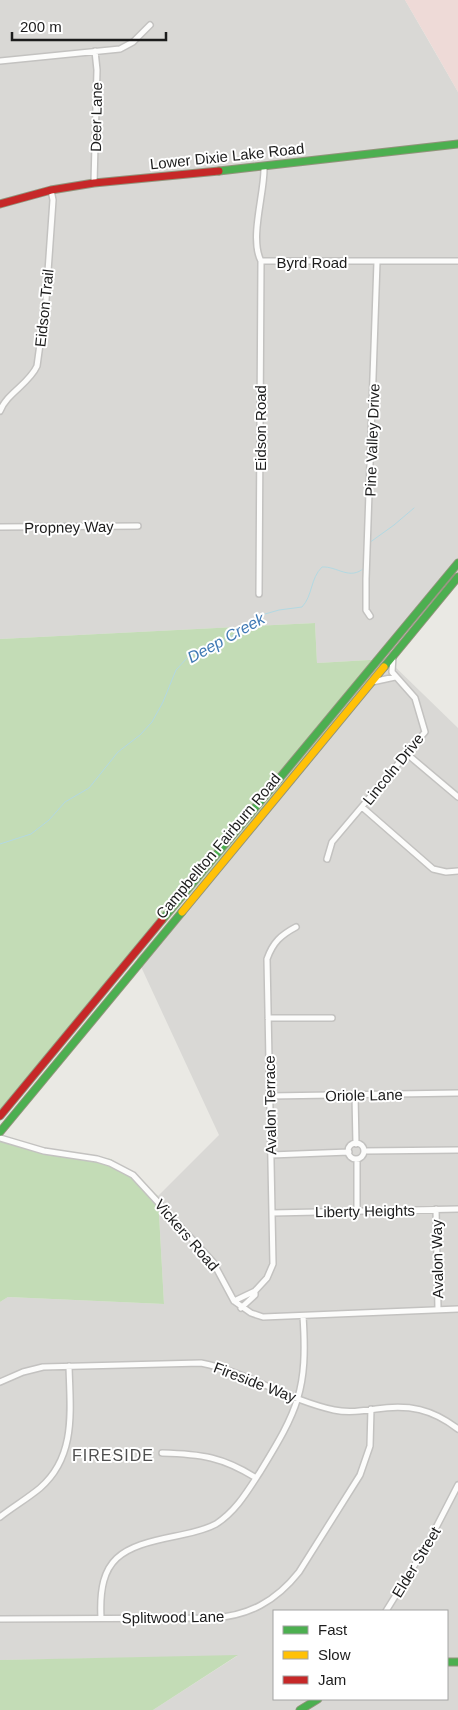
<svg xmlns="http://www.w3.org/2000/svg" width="458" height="1710" font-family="Arial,sans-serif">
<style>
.residential{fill:#d9d8d5;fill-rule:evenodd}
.commercial{fill:#eedad7}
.forest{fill:#c3dcb6}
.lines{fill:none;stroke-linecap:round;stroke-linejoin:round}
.stream{stroke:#b3d8e2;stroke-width:1}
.street-casing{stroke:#c3c2c0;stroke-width:8}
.fast-casing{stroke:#92947c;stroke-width:9}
.slow-casing{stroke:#92947c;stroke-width:9}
.jam-casing{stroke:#92947c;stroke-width:9}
.street{stroke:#fcfcfb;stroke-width:5}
.fast{stroke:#4caf50;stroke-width:7}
.slow{stroke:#ffc107;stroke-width:7}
.jam{stroke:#c62828;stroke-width:7}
.labels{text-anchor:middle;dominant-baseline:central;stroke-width:4;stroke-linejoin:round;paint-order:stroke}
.street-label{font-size:15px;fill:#1c1c1c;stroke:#fff}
.water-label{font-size:16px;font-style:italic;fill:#3f79b4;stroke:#fff}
.neighbourhood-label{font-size:16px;letter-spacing:1px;fill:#4f4f4f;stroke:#fff}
</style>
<rect width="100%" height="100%" fill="#eae9e4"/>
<!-- residential -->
<path class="residential" d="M0,0H405L458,92V578L387,659L458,728V1710H153L237,1656L0,1660V1302L8,1297L164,1304L158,1196L219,1135L137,958L328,733L386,659L317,663L315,623L0,639ZM274,1611H447V1699H274Z"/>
<!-- commercial -->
<path class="commercial" d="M405,0H458V92L429,41Z"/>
<!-- forest -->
<path class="forest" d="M315,623L317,663L387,659L328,733L0,1117V639Z
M0,1136L61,1153L111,1159L158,1196L164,1304L8,1297L0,1302Z
M238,1655L153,1710H0V1660Z"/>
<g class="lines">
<!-- stream -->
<path class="stream" d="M369,543L394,525L414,508
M0,844L31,834L49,820L65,802L89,788L118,752L140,735L152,722L163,702L176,670L187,658L230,637L265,614L279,610L302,607C313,595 310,579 322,567C337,566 350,581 364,568"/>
<defs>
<path id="street" d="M0,61L120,49L133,42L150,25
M264,167C265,192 249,238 261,261H458
M94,183L97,70L95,51
M0,411C7,393 29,384 37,366L46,300L53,200L51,190
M0,527L138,526
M259,594L261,261
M370,616L366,610V579L377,262
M372,682L395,677
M407,754L458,797
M362,807L433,869L446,872L458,871
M327,859L332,842L425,732L415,698L392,672L393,656
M268,1018H332
M355,1095L356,1144
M270,1096L458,1093
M0,1138L44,1151L97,1159L110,1163L133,1175L213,1262L234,1301L251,1313L263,1317L458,1309
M348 1151a8 8 0 1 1 16 0a8 8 0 1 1-16 0Z
M364,1151L458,1150
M271,1155L349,1152
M357,1159V1211
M436,1209L438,1309
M272,1213L458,1209
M234,1301L255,1291
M241,1308L255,1295V1291L267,1278L273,1264L267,959C273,942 281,935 296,927
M0,1382L23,1372L43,1367L201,1363C247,1372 288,1400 334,1410C348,1413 362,1411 376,1409C409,1404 432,1409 458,1429
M162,1453C201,1454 223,1457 256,1478
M0,1517C13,1507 28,1498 40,1488C77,1456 70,1409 69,1366
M386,1611L427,1545L458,1485
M101,1618C98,1557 121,1547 176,1536C190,1533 203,1531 216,1524C236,1511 247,1492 260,1472C298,1410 308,1390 303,1316
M0,1619L212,1618C249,1616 276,1601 299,1572L360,1475L370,1446L371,1409"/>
<path id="fast" d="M219,171L458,144
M384,667L458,577
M162,920L458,563
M0,1132L182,912
M447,1662H458
M300,1710L318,1699"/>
<path id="slow" d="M182,912L384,667"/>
<path id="jam" d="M0,204L51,190L94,183L219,171
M0,1116L162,920"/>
</defs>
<!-- street casing -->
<use href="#street" class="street-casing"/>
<!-- fast casing -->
<use href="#fast" class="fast-casing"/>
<!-- slow casing -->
<use href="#slow" class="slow-casing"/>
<!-- jam casing -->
<use href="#jam" class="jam-casing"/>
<!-- street -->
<use href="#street" class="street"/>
<!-- fast -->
<use href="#fast" class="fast"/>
<!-- slow -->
<use href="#slow" class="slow"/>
<!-- jam -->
<use href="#jam" class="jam"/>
</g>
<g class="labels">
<!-- street labels -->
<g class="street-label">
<text transform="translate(96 117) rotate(-89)">Deer Lane</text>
<text transform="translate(227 156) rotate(-6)">Lower Dixie Lake Road</text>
<text x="312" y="262">Byrd Road</text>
<text transform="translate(44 308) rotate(-84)">Eidson Trail</text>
<text transform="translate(260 428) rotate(-90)">Eidson Road</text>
<text transform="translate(372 440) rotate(-88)">Pine Valley Drive</text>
<text transform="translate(69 527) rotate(-1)">Propney Way</text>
<text transform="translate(393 769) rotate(-51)">Lincoln Drive</text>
<text transform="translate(218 846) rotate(-50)">Campbellton Fairburn Road</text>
<text transform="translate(364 1095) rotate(-1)">Oriole Lane</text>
<text transform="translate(270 1105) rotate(-91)">Avalon Terrace</text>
<text transform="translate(365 1211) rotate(-1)">Liberty Heights</text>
<text transform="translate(187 1235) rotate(49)">Vickers Road</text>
<text transform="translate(437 1259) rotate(-91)">Avalon Way</text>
<text transform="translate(255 1382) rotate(21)">Fireside Way</text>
<text transform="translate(416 1562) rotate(-59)">Elder Street</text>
<text transform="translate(173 1617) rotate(-1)">Splitwood Lane</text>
</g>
<!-- water labels -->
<g class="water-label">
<text transform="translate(226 638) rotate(-29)">Deep Creek</text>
</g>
<!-- neighbourhood labels -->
<g class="neighbourhood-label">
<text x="113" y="1455">FIRESIDE</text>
</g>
</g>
<!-- legend -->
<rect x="273" y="1610" width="175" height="90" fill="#ffffff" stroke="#a4a4a4"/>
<rect x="283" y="1626" width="25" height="8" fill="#4caf50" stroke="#a4a4a4"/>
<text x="318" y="1635" font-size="15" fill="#1c1c1c">Fast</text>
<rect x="283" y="1651" width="25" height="8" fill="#ffc107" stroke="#a4a4a4"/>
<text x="318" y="1660" font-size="15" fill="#1c1c1c">Slow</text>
<rect x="283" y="1676" width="25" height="8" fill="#c62828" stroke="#a4a4a4"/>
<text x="318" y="1685" font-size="15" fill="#1c1c1c">Jam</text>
<!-- scale -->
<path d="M12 32v8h154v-8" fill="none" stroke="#1c1c1c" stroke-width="2.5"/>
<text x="20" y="32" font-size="15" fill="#1c1c1c" stroke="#ffffff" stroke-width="4" paint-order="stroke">200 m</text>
</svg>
